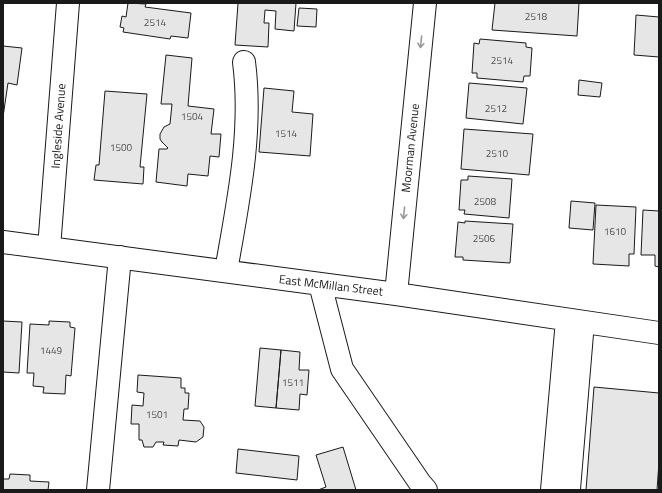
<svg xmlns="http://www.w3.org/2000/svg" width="662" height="493" font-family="'Titillium Web',sans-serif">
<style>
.building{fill:#e6e6e6;stroke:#1a1a1a}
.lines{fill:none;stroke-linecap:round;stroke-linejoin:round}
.minor-casing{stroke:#1a1a1a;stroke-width:24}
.minor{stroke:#fff;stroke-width:22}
.oneway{stroke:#989898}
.labels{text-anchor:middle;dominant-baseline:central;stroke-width:3;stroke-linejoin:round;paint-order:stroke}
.number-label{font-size:10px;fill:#4d4d4d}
.street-label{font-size:12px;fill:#1a1a1a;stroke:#fff}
</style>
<rect width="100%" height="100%" fill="#fff"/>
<!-- building -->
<path class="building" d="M128,3L146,4L145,7L191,13L188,38L171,36L170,39L123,32L124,28L120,27L122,16L126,17Z
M238,3H296L294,31L275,29L276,11L265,10L264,23H269L268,47L235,45Z
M495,3H579L577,36L492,30Z
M299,8L317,9L316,27L297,26Z
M636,15L659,17V57L634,55Z
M480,39L526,43V47L532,48L530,76H524L523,82L477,78V73H472L474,43L479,44Z
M3,46L22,48L17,85L8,83L3,117Z
M166,55L192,58L188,106L214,109L211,134H221L219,157L210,156L208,176L188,174L187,186L156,182L159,149H167L168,148L162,142L160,139V134L164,127L170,124L172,104H161Z
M579,80L602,83L600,97L578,95Z
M469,83L527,88L523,124L466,118Z
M264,88L294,91L292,112L313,114L310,156L259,152Z
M105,91L147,94L140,167H144L143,184L94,180L96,165H99Z
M464,129L533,134L529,175L461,169Z
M468,176L512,179L509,218L464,214L465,210H459L461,180H468Z
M571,201L595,203L593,230L569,228Z
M596,205L636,207L634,254H629V266L593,264Z
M643,210L659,211V267L655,266V255H641Z
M465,221L513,224L510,263L463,260V257H455L458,222L465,223Z
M3,321L22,322L19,373L3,372Z
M49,321L70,322V327L75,328L71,376L66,375L65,394L43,393L44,387L33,386L34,373H27L30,324L49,325Z
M260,348L281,350L276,408L255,406Z
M281,350L300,352L299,370H309L307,395L300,394L299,410L276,408Z
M138,375L181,378V388H185V393H189L188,409H184L183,420L200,421L204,427L203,437L196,442L179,440L178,446L163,445L164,442H156L153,447H144L142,440H139V424H131L132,405L143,406L144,393L137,392Z
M594,387L659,393V462L657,490H586Z
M343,447L356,490H318L326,487L316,455Z
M238,449L299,456L297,480L236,473Z
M10,474L30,475V481L49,482L48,490H3V479H9Z"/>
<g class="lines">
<defs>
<path id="minor" d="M3,242L396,294L659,333
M49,248L68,3
M226,271C238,202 253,132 244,62
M320,284L342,369L420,483L426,490
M396,294L425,3
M569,489L583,322
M98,490L120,257
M552,490L567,320"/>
</defs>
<!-- minor casing -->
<use href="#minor" class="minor-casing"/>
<!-- minor -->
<use href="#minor" class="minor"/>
</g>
<!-- one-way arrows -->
<defs><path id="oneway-shaft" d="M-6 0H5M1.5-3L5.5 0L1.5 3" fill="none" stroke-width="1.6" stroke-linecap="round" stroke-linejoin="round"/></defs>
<g class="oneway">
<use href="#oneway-shaft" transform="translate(421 42) rotate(96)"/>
<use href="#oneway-shaft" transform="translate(404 213) rotate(96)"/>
</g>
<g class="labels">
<!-- number labels -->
<g class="number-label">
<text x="536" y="16">2518</text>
<text x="155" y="22">2514</text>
<text x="502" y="60">2514</text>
<text x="496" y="108">2512</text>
<text x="192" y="116">1504</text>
<text x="286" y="133">1514</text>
<text x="121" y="147">1500</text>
<text x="497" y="153">2510</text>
<text x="485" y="201">2508</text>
<text x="615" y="231">1610</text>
<text x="484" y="238">2506</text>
<text x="51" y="350">1449</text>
<text x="293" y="382">1511</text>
<text x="157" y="414">1501</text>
</g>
<!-- street labels -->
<g class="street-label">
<text transform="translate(58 126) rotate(-86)">Ingleside Avenue</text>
<text transform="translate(410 148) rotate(-84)">Moorman Avenue</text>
<text transform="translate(331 285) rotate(7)">East McMillan Street</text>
</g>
</g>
<!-- border -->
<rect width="662" height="493" fill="none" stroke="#1a1a1a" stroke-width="8"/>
</svg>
